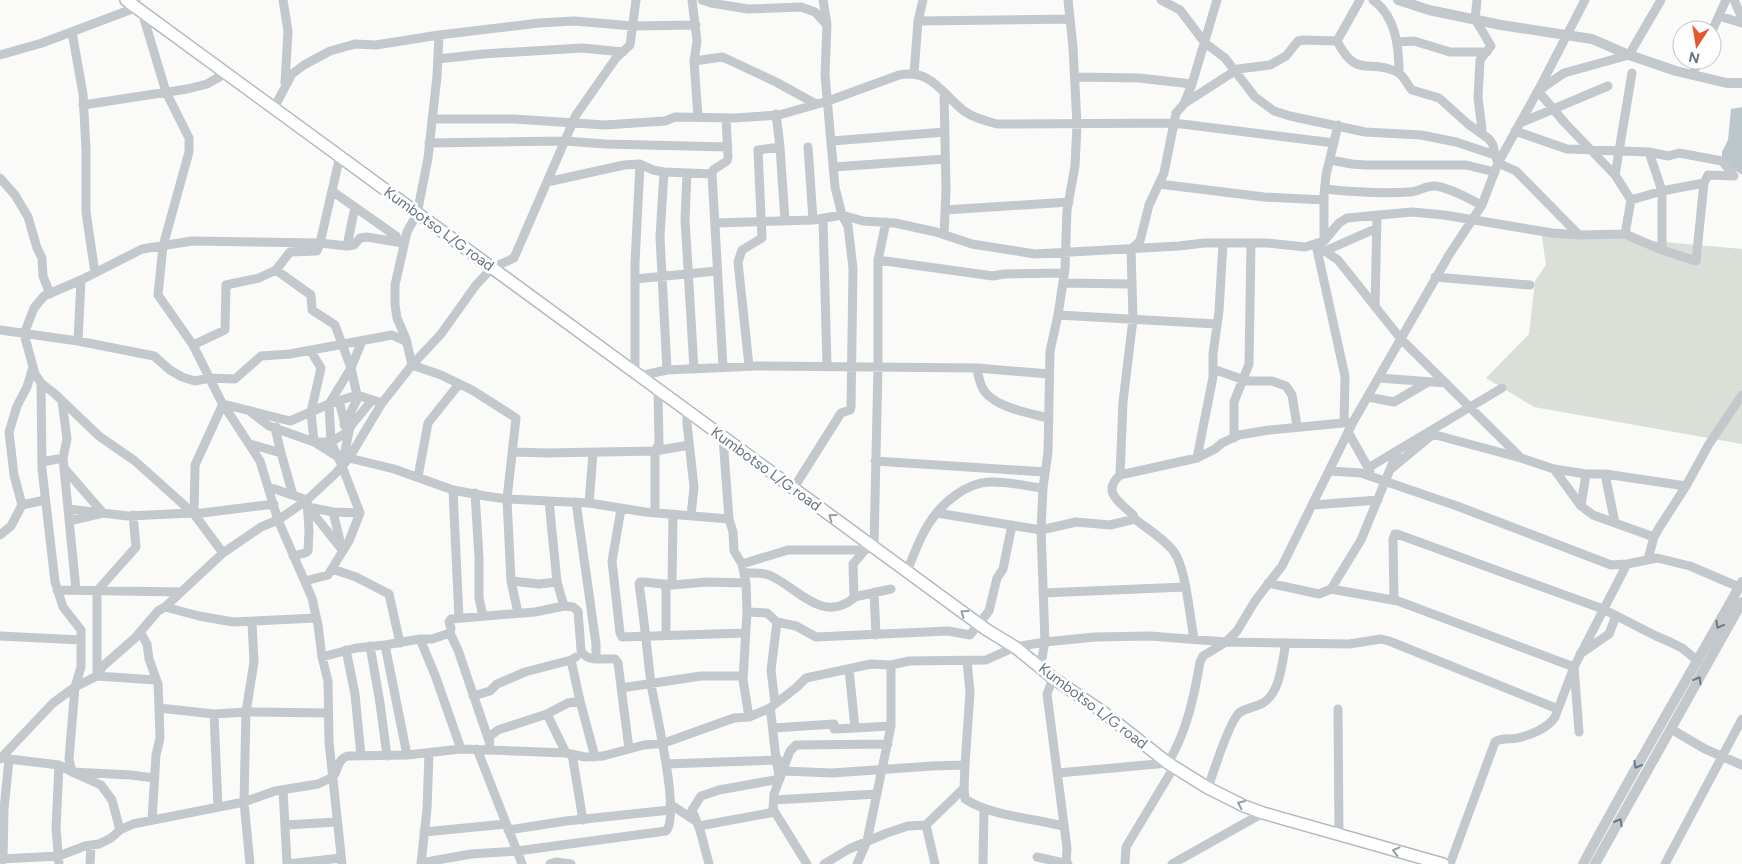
<svg xmlns="http://www.w3.org/2000/svg" width="1742" height="864" font-family="Figtree,sans-serif">
<style>
.green{fill:#dadfd7}
.water{fill:#bbc7cb}
.lines{fill:none;stroke-linecap:round;stroke-linejoin:round}
.secondary-casing{stroke:#b3babf;stroke-width:14}
.minor{stroke:#c3c8cc;stroke-width:9}
.tertiary{stroke:#c3c8cc;stroke-width:10}
.secondary{stroke:#fff;stroke-width:11}
.oneway{stroke:#939fa8}
.oneway2{stroke:#6a7a87}
.labels{text-anchor:middle;dominant-baseline:central;stroke-width:5;stroke-linejoin:round;paint-order:stroke}
.street-label{font-size:15px;fill:#657683;stroke:#fff}
</style>
<rect width="100%" height="100%" fill="#fafaf8"/>
<!-- green -->
<path class="green" d="M1541,231L1742,249V444L1534,407L1486,378L1529,334L1535,281L1546,265Z"/>
<!-- water -->
<path class="water" d="M1742,107V175L1722,161V152L1728,140L1731,109Z"/>
<g class="lines">
<defs>
<path id="secondary" d="M126,0L987,630L1015,647L1053,678L1103,712L1168,763L1208,788L1244,806L1263,813L1443,864"/>
</defs>
<!-- secondary casing -->
<use href="#secondary" class="secondary-casing"/>
<!-- minor -->
<path class="minor" d="M283,0L288,31L285,83
M692,0L697,41L694,61L698,117
M702,0L711,3L748,9L801,7L815,12L826,24
M1373,0C1396,16 1399,48 1399,73
M1477,0L1475,19L1491,46L1480,60L1478,98L1482,129
M1734,0L1742,18
M142,12L166,92L189,138V152L163,246L158,295L193,345L221,401L260,461L278,520L312,598L318,625L322,657L328,681L329,742L342,864
M1719,16L1742,23
M918,21L1070,19
M1712,31L1726,0
M72,32L83,94L86,150V212L95,273
M439,35L437,76L428,158L417,214L407,232L395,285V305L397,318L406,339L412,365L441,375L472,390L516,418L507,499L511,581L518,613
M1337,41C1357,80 1369,58 1397,72C1405,76 1406,84 1412,90L1439,98L1468,124L1489,139L1493,145L1495,155
M1397,42L1414,41L1450,52H1487
M0,55L42,43L135,8L136,0
M438,59L483,54L582,48L623,52
M694,61L722,57L727,59L776,82L816,104
M914,74L918,21L923,0
M1692,75L1699,60
M1075,77L1139,78L1192,84
M1185,103L1238,69L1270,65L1286,56L1298,41L1303,40L1337,41L1360,0
M83,105L187,89L207,84L226,73
M274,108L292,74L304,65L330,51L355,44L376,45L439,35L539,23L574,21L633,26L696,25
M432,119H514L605,125L665,121L675,117L734,118L779,115L828,101L899,75C932,69 941,93 964,111C974,118 985,121 997,124L1174,123L1334,143
M1520,123L1608,86
M1515,131L1567,149L1649,152L1662,191V250
M832,141L945,132
M429,143L565,141L605,144L728,147
M780,147L785,221
M808,147L813,220
M1330,160L1352,164L1365,165H1466L1495,172
M834,167L945,159
M664,172L660,237L667,370
M687,173L685,219L694,369
M1615,175L1632,73
M0,178L15,195L28,217L37,248L42,258L43,276L50,294
M547,182L624,165L640,164L653,170L664,172L712,174
M1159,184L1264,197L1324,200
M1325,189C1353,192 1382,194 1410,192C1419,192 1426,185 1435,186C1451,188 1467,198 1482,205
M332,191L396,236L399,242
M1631,200L1662,191L1704,183
M945,210L1069,202
M823,219L827,366
M715,223L813,220L842,215L863,221L895,223L936,232L972,244L1035,254L1179,246L1204,243H1267L1305,247L1324,241L1339,223L1347,218L1412,212L1444,215L1552,233L1579,235L1516,171L1498,163L1495,155L1456,142L1421,135L1365,132L1290,116L1274,111L1255,97L1225,58L1205,43L1180,10L1161,0
M1625,234L1631,200L1615,175L1565,123L1538,91L1564,73L1629,55L1661,0
M944,235L946,190L944,92
M1579,235L1625,234L1662,250L1696,261L1704,183L1708,175L1734,176L1722,161L1679,153L1668,156L1649,152
M1324,241V195L1326,175L1338,125
M1316,245L1338,260L1401,339L1521,458L1554,469
M1316,245L1345,376L1344,423
M347,246L355,207
M1325,251L1377,228
M878,260L993,276L1004,274L1064,273
M1435,277L1530,285
M635,279L717,271
M1063,283L1132,284
M1375,307L1377,215
M1058,315L1217,324
M0,330L78,341L154,356L170,370L182,377L195,381L209,378L235,379L261,356L290,354L392,335L407,342
M78,341L81,280
M362,341L351,368L357,395L382,403
M193,345L225,330L226,285L259,278L276,270
M310,350L321,368L311,412L314,442H331L347,432
M749,366L738,262L742,250L762,238L758,150L780,147L776,114
M723,367L712,174L713,170L727,161L728,157L726,118
M977,368C978,374 979,381 982,387C991,407 1029,413 1048,418
M1213,369L1247,381H1272L1286,386L1292,395L1297,426
M635,373V263L640,164
M639,376L667,370L756,366L977,368L1049,374
M1379,378L1446,383
M41,383L42,469L55,582L63,607L81,630V667L75,687L69,759L72,772L101,785L112,800L120,830
M1368,397L1394,402L1428,382
M339,401L348,436
M687,411V424L694,487L691,516
M252,413L269,426L314,442L338,457
M344,425L359,396
M1348,432L1370,471
M1432,434L1521,458
M723,438L729,519L733,532L734,551L742,564L746,583L747,612L743,680L749,717
M1234,438V402L1249,364L1251,243
M250,444L281,453L275,428L276,427
M513,452L547,453L655,451L689,445
M281,453L293,495
M63,458L76,590
M349,458L394,469L453,490L485,496L507,499L589,503L645,512L729,519
M1197,458L1213,377V354L1219,311L1223,243
M875,461L1045,472
M42,462L63,458L67,439L62,401
M342,465L350,427L372,400
M64,468L103,513L69,521
M1368,468L1502,388
M1392,468L1432,435
M1330,471L1361,473L1457,506L1611,565L1627,564L1657,558L1690,566L1739,587
M1605,474H1586L1581,506L1593,515L1615,523
M1120,475L1123,402L1133,319L1131,249L1140,241L1149,205L1164,173L1176,113L1184,104L1192,84L1217,0
M418,477L428,423L459,384
M269,487L307,500L309,531L308,551L305,553L293,556
M793,489L841,413L850,410L851,407L853,268L848,226L842,215L835,187L825,75L827,24L823,0
M453,490L459,618
M475,493L479,558V598L483,616
M549,501L557,582L564,606
M576,502L596,644V658
M589,503L593,453
M274,504L194,514L195,465L223,404L290,421L329,404L357,395
M22,505L14,475L9,432L17,406L27,387L33,367
M1313,505L1378,500
M1581,506L1554,469L1586,474
M68,509L128,516L192,513
M621,509L612,561L620,633L622,637L745,633
M333,512L342,549
M655,513V451L659,444L658,389
M937,513L1041,530L1076,522L1110,525L1135,519
M133,515L136,547L97,591V676L155,680
M0,535L11,526L22,505L45,500
M1654,537L1615,523L1605,474L1686,486
M343,551L308,507L333,512L360,513
M223,553L194,514L135,461L99,436L55,394L41,383L35,374L24,334L34,308L44,296L81,280L142,249L192,241L320,243L347,246L354,245L360,238L367,237L403,243
M1648,559L1654,537L1659,528L1686,486L1709,444L1742,395
M742,564L788,550H865L874,546L878,366V260L886,222
M332,569L356,577L389,594L400,643
M907,571C914,555 920,536 930,522C942,503 966,483 989,482C1006,481 1025,486 1043,488
M744,573C752,573 764,572 771,576C798,588 822,624 854,598L853,564L865,550
M305,581L328,575L349,541L360,513L342,466L331,442L329,404L351,368L335,325L312,310L311,295L276,270L290,252L317,251L320,243L340,156
M511,581L539,584L557,582
M1268,583L1319,594L1331,589L1398,601L1574,667L1579,732
M666,584V635
M672,585L673,514
M1331,589L1361,540L1398,450
M57,590L181,592
M874,592L876,635
M1043,593L1185,587
M854,597L891,589
M1394,600L1393,539L1395,534H1397L1603,609L1656,636L1670,642L1682,648L1698,661
M165,607L199,616L233,622L316,618
M747,612L767,613L777,622L796,626L816,637L948,631L970,635L989,611L997,578L1003,569L1012,525
M140,632L147,644L149,659L158,684L159,708L160,738L156,755L152,820
M450,633L458,650L489,741
M0,636L81,640
M420,639L435,675L461,749
M1194,639C1190,618 1186,568 1174,552C1165,539 1147,529 1135,519L1133,515C1120,502 1101,492 1120,475L1197,458L1215,449L1222,443L1239,435L1269,430L1353,422
M385,645L407,755
M370,646L380,703L387,756
M346,650L355,694L361,756
M1580,654L1609,634L1616,616
M322,657L356,648L385,645L420,639H432L450,633L451,628L449,622L451,619L535,612L564,606L573,607L578,611L581,650C586,663 604,658 615,659L618,663L629,749
M1033,661L1042,658L1045,642L1095,637L1150,636L1226,642L1349,644L1381,639L1389,641L1558,709
M849,669L855,728L891,726
M1053,678L1047,694L1067,848L1066,864
M621,688L701,676H743
M473,696L490,691L497,684L525,672L571,660L576,657
M580,701L595,757
M775,703L771,670L777,622
M159,708L214,714L246,712L328,713
M1338,709L1339,835
M214,714L218,807
M547,714L566,753
M774,728L834,724V729L855,728
M1671,729L1705,749L1742,765
M477,749L522,864
M489,749L490,736L498,730L547,714L568,703L580,701L571,660
M572,754L583,820
M1,758L59,765L72,772L131,775L154,778
M0,759L53,703L75,687L97,676L103,666L135,638L158,611L165,607L223,553L261,527L278,520L294,509L307,500L336,473L349,458L382,403L412,365L441,334L476,285L492,268L514,258L576,115L616,58L630,45L636,0
M666,764L779,760
M59,765L56,828L59,864
M965,765L970,692L967,661
M783,771L832,773L932,766L965,765L964,788L965,799C991,816 1032,818 1063,826
M1058,773L1168,763C1187,731 1194,697 1200,662L1203,656L1226,642L1237,631L1255,601L1282,566L1353,422L1449,255L1482,205L1498,163L1540,87L1585,0
M1208,788C1213,773 1229,722 1239,713C1245,708 1256,707 1263,703C1281,692 1282,661 1286,643
M283,790L287,864
M774,800L877,794
M670,804L697,822
M285,825L337,822
M926,825L935,864
M699,826L775,812
M508,830L566,821L670,810
M424,832L506,824
M1037,857L1068,864
M0,859L59,856L85,846L99,844L111,838L120,830L133,824L244,802L275,791L318,784L333,777C339,769 337,759 348,756L407,755L461,749L566,753L585,757L603,756L644,745L664,743L734,718L749,717L770,708L797,687L806,678L871,664L891,665L909,661L986,660L1015,647L1045,642L1041,530L1043,488L1048,452L1050,351L1058,315L1065,269L1067,210L1075,166L1077,125L1073,47L1068,0
M3,860L4,809L9,759
M421,863L471,854L517,851L666,831C681,815 655,709 651,684C647,651 644,617 639,584L640,582H644L672,585L707,582L746,583
M90,864L91,845
M250,864L244,802L246,712L254,662L252,622
M287,864L341,858
M421,864L427,809L429,753
M550,864L556,862L571,864
M709,864L700,830L692,810L701,796L719,790L780,779C774,756 774,732 770,708
M807,864L773,809L774,794L790,751L796,745L888,744
M824,864L849,849L887,833L908,826L926,825L964,788
M857,864L867,841L891,726V665
M983,864L984,810
M1125,864L1126,847L1174,767
M1172,864L1263,813
M1450,864L1495,742C1502,737 1510,740 1518,738C1531,735 1548,728 1555,717L1574,667L1627,564
M1665,864L1742,719"/>
<!-- tertiary -->
<path class="tertiary" d="M1398,0L1429,10L1501,25L1592,39L1629,55L1676,71L1727,83H1742
M1583,864C1634,769 1689,676 1742,582
M1595,864L1742,602"/>
<!-- secondary -->
<use href="#secondary" class="secondary"/>
</g>
<!-- one-way arrows -->
<defs><path id="oneway-chevron" d="M-2-3.5L2.5 0L-2 3.5" fill="none" stroke-width="1.6" stroke-linecap="round" stroke-linejoin="round" transform="scale(1.25)"/></defs>
<g class="oneway">
<use href="#oneway-chevron" transform="translate(832 517) rotate(-144)"/>
<use href="#oneway-chevron" transform="translate(964 613) rotate(-144)"/>
<use href="#oneway-chevron" transform="translate(1241 804) rotate(-155)"/>
<use href="#oneway-chevron" transform="translate(1396 851) rotate(-165)"/>
</g>
<g class="oneway2">
<use href="#oneway-chevron" transform="translate(1719 625) rotate(119)"/>
<use href="#oneway-chevron" transform="translate(1698 680) rotate(-61)"/>
<use href="#oneway-chevron" transform="translate(1637 765) rotate(120)"/>
<use href="#oneway-chevron" transform="translate(1619 822) rotate(-60)"/>
</g>
<g class="labels">
<!-- street labels -->
<g class="street-label">
<text transform="translate(439 229) rotate(36)">Kumbotso L/G road</text>
<text transform="translate(766 469) rotate(36)">Kumbotso L/G road</text>
<text transform="translate(1093 706) rotate(37)">Kumbotso L/G road</text>
</g>
</g>
<!-- north arrow -->
<g transform="translate(1697 45) rotate(192)"><circle r="24" fill="#ffffff" stroke="#c1c8cd"/>
<path d="M0-4L9 19L0 12L-9 19Z" fill="#e4572e"/>
<text y="-8" font-size="14" font-weight="bold" text-anchor="middle" fill="#657683">N</text>
</g>
</svg>
